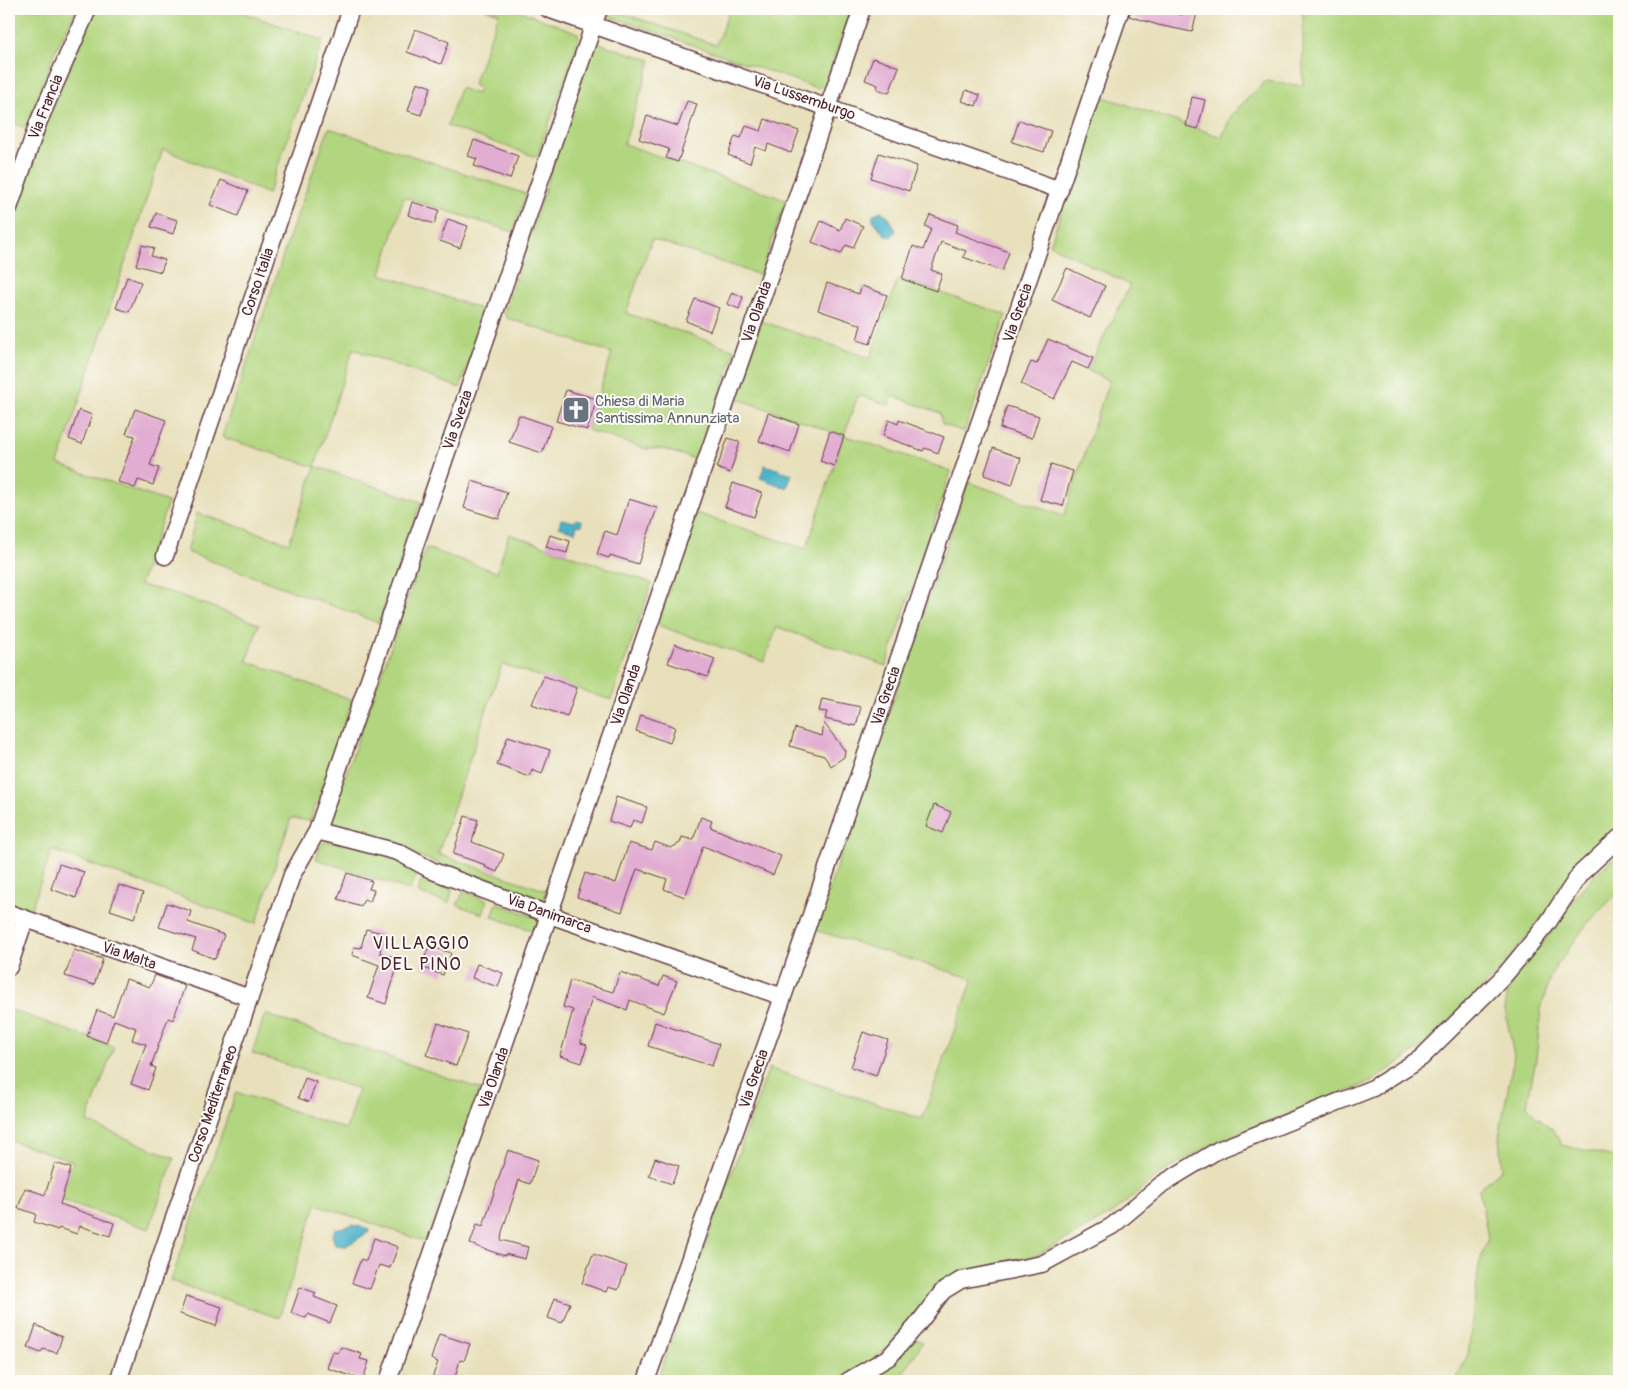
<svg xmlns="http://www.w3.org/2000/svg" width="1628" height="1390" font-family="Pangolin,sans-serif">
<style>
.green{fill:#b2d67f;stroke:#7e7a55}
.water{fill:#4bb2c9;stroke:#4a687a}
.building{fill:#e2add2}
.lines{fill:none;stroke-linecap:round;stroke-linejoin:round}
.minor-casing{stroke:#623c41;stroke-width:19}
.minor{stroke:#fff;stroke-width:16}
.labels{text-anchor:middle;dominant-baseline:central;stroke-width:4;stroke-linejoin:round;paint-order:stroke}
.street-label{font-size:15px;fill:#4a1f2b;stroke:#fdfcf7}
.worship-label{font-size:15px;fill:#5b616d;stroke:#fdfcf7;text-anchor:start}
.quarter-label{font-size:18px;letter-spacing:1px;fill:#4a1f2b;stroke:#fdfcf7}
</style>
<rect width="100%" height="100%" fill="#fdfcf7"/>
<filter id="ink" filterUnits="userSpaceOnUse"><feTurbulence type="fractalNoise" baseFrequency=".02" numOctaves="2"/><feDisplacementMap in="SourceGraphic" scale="10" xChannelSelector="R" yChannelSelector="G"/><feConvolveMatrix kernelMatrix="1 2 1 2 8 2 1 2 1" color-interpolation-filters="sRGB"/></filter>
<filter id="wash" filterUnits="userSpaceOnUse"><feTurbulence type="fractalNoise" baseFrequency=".0096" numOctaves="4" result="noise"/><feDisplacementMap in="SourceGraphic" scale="20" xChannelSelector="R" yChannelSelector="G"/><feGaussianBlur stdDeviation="1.12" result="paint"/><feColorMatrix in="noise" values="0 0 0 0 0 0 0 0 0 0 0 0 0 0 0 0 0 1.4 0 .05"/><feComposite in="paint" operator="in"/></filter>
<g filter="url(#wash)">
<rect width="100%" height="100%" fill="#e8e0bb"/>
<!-- green -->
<path class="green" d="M9,9H77L54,53L27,128L9,122Z
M95,9H232L323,40L268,194L163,149L58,464L168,502L140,585L177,594L259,624L247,661L352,700L310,821L291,818L256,924L52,850L29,914L9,907V231L40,138Z
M485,9H515L578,33L579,39L537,157L447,126L460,88L477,94L479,88L473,85L499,13Z
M610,9L716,45L730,9H851L825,85L817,88L606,15Z
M1303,9H1619V828L1595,852L1493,978L1420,1048L1371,1082L1216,1142L1164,1171L1110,1215L1035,1256L959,1275L926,1301L885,1350L867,1364L835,1381H657L769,1068L922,1119L973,979L815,930L968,482L1064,516L1109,381L1087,370L1130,285L1050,245L1101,96L1222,137L1232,114L1266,81L1303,86Z
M594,42L651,60L624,144L786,200L760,275L652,239L626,313L735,350L698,460L663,449H647L587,430L612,353L507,318L504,313Z
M329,128L526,194L513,232L404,197L381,274L486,311L460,388L353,349L315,466L421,502L379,623L187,552L197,513L289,543L315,467L222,437L290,235Z
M898,278L1006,315L964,432L942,424L940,413L893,396L889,405L858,395L844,435L951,471L886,666L777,627L764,662L657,625L696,513L806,549L844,436L735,398L761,321L870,358Z
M509,534L652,583L611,700L502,664L438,854L547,891L543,901L539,904L392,845L327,827L426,548L497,572Z
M326,841L371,847L416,870L417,875L409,890L316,859L320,846Z
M1619,854V891L1586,925L1551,974L1541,1009L1536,1059L1527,1105L1536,1117L1554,1130L1561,1145L1619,1158V1381H1456L1468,1354L1479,1265L1488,1238L1479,1189L1502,1169L1499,1137L1514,1056L1505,1009L1510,982L1547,938L1577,894L1595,875Z
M426,876L453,886L449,903L418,893L420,884Z
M464,891L487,900L482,914L457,905Z
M497,903L535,917L538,921L534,931L492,917Z
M9,1009L114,1047L87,1122L174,1158L149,1229L61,1200L73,1161L9,1140Z
M265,1014L480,1089L426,1242L316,1204L279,1318L171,1281L236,1092L346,1129L358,1089L252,1053Z
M915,1339L923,1342L898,1381H863L876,1375Z"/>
<!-- water -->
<path class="water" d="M881,211L889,217L896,231L891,237L885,235L873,220V215Z
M765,465L792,474L787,488L760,478Z
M561,519L575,522L576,519L582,521L581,526L577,525L575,532L559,527Z
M353,1225L368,1229L369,1232L346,1246L335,1245L332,1234L335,1229Z"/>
<g id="blocks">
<!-- building -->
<path class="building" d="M1131,9H1163L1182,15L1184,10L1197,13L1192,32L1158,25L1129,16Z
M415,29L449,42L441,64L407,52Z
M873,58L899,67L889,93L877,89L878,85L865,80Z
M417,82L431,87L421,115L408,111Z
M966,90L980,95L976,106L962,101Z
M1192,97L1205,100L1198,129L1186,126Z
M687,101L697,104L678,162L666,158L669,149L639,139L647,116L678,126Z
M765,119L799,131L791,153L768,144L766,151L755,147L750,163L728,155L735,136L741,138L746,126L761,131Z
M1019,120L1051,131L1044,152L1012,142Z
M474,140L518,156L510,179L474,166L477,159L468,156Z
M879,153L917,166L909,191L871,178Z
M221,180L248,191L238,216L210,205Z
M412,202L439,210L434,224L408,215Z
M156,213L177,220L173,234L151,227Z
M930,215L958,225L955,232L1009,252L1002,271L963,257L966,251L941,242L931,270L942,274L936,291L902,279L913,246L923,250L931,229L925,226Z
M845,218L863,226L853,248L846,245L841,254L812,242L821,221L840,230Z
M448,219L468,226L460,248L440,241Z
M142,245L154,248L151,256L165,260L161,272L136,265Z
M1067,268L1105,286L1090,318L1052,300Z
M127,277L141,282L129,312L116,308Z
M827,283L859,294L862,286L887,295L870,344L857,340L861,325L818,310Z
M732,292L743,297L739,309L727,304Z
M695,299L719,308L710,331L686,321Z
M1048,339L1093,358L1088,369L1072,362L1054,399L1021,384L1031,362L1037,364Z
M566,390L597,399L587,430L556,421Z
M1007,406L1039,416L1032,438L1000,428Z
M135,409L166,420L150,465L159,468L153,485L138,480L135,488L118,482L135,436L126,434Z
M79,410L92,415L82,444L69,439Z
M768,413L799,424L790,452L759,441Z
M519,415L551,426L542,453L509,442Z
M889,420L898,424L899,420L944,437L938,453L925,448L923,451L883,436Z
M830,431L844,436L834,466L820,461Z
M728,438L740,442L730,473L717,468Z
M993,448L1021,458L1012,485L984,475Z
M1051,464L1073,471L1063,506L1040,500Z
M472,481L507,492L499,519L464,508Z
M733,483L762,493L754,517L725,507Z
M629,499L657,508L638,564L610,555L609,558L597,554L605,531L617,535Z
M550,535L570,541L567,553L546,547Z
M675,644L715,659L708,677L668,663Z
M544,676L577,688L567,717L532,704Z
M822,699L861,707L856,726L825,719L827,712L819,711Z
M641,715L675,727L670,743L636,731Z
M824,723L845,751L844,757L831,766L824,756L790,746L795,728L822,736Z
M508,736L550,750L542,774L532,770L530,777L497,765Z
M616,797L647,807L642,823L633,820L630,828L609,821Z
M934,805L951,812L943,833L926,826Z
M465,816L478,820L472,842L504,854L497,872L485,867L486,865L453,854Z
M701,817L712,821L710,827L781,856L773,875L703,846L685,897L664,889L667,879L637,869L622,912L577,897L585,873L616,883L629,843L652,850L655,842L671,848L680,843L682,837L693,840Z
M59,864L84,872L76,898L51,889Z
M347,873L372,881L369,889L374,890L370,902L364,899L361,906L338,899Z
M119,885L143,893L134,918L110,910Z
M167,903L191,911L188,922L224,935L215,959L192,950L196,939L159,927Z
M366,929L383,933L380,953L395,957L394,962L398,964L386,1004L368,998L379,965L352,955L354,947L361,948Z
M429,946L451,953L443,975L421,967Z
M74,950L103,959L94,985L65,976Z
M477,964L503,973L498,987L472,978Z
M620,972L659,986L663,976L677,981L664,1013L630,1000L627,1010L592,997L582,1034L581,1043L587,1045L582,1063L560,1056L573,1010L563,1007L570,980L613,992Z
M155,975L185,986L173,1020L168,1018L151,1066L156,1068L148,1090L131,1084L146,1044L132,1040L136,1028L114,1020L106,1043L87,1036L97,1010L113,1016L126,979L150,987Z
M655,1022L719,1044L712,1066L648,1046Z
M438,1023L468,1034L456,1066L426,1055Z
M863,1032L888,1040L876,1076L851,1067Z
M305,1078L316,1082L309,1102L298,1098Z
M508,1150L538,1160L530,1184L519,1180L502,1232L501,1240L528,1247L525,1259L505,1254V1256L470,1244L477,1224L483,1226Z
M655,1158L679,1166L672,1184L649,1176Z
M55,1163L71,1168L60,1204L114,1223L110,1236L80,1226L77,1234L59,1228L58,1230L34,1222L36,1214L18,1208L25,1188L45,1195Z
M374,1238L398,1247L390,1268L379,1265L370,1289L352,1283L361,1259L366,1261Z
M593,1254L627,1266L618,1290L608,1287L606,1292L582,1283Z
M300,1287L316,1293L314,1297L337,1306L330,1323L308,1314L306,1318L291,1313Z
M186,1296L222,1307L216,1326L180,1314Z
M555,1298L570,1303L562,1323L548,1318Z
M36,1325L62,1337L57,1353L43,1349L41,1353L28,1348Z
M439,1334L470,1344L464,1361L460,1360L454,1381H431L438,1362L431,1359Z
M341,1347L362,1354L360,1359L369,1361L363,1380L327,1368L333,1352L338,1353Z"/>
</g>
</g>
<g filter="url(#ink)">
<use href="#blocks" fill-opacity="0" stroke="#623c41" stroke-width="1"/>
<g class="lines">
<defs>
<path id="minor" d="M548,9L1060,190
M9,208L38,123L88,9
M165,556L351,9
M317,831L398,852L433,871L550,915L783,997
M9,913L250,998
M9,967L25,919
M118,1381L292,875L317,831L599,9
M388,1381L862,9
M646,1381L783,997L1121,9
M848,1381L889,1357L918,1324L943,1291L961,1280L1042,1264L1112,1226L1162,1184L1218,1150L1373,1088L1421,1058L1504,976L1547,924L1580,874L1619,838"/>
</defs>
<!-- minor casing -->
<use href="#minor" class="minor-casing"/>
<!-- minor -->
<use href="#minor" class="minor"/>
</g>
</g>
<!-- icons -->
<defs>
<symbol id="church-square" viewBox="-11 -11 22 22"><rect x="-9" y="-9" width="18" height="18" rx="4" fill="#6b7280" stroke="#fdfcf7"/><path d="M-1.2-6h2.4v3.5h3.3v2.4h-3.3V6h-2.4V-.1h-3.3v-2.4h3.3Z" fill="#fff"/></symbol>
</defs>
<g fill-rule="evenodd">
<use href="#church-square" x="560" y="394" width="32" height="32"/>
</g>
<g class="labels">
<!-- street labels -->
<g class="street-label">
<text transform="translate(804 98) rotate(19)">Via Lussemburgo</text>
<text transform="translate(46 107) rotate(-68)">Via Francia</text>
<text transform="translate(258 282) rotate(-71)">Corso Italia</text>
<text transform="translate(757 312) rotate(-71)">Via Olanda</text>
<text transform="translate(1018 313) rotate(-71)">Via Grecia</text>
<text transform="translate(458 420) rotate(-71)">Via Svezia</text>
<text transform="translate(626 695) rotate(-71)">Via Olanda</text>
<text transform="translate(886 696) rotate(-71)">Via Grecia</text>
<text transform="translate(549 914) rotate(20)">Via Danimarca</text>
<text transform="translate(129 956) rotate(19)">Via Malta</text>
<text transform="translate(494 1078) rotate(-71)">Via Olanda</text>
<text transform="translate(754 1079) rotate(-71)">Via Grecia</text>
<text transform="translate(213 1104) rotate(-71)">Corso Mediterraneo</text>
</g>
<!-- worship labels -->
<g class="worship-label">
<text x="595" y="401">Chiesa di Maria<tspan x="595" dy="17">Santissima Annunziata</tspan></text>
</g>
<!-- quarter labels -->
<g class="quarter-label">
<text x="421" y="943">VILLAGGIO<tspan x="421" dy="21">DEL PINO</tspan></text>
</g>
</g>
<!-- margin -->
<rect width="1628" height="1390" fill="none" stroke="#fdfcf7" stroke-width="30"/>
</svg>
